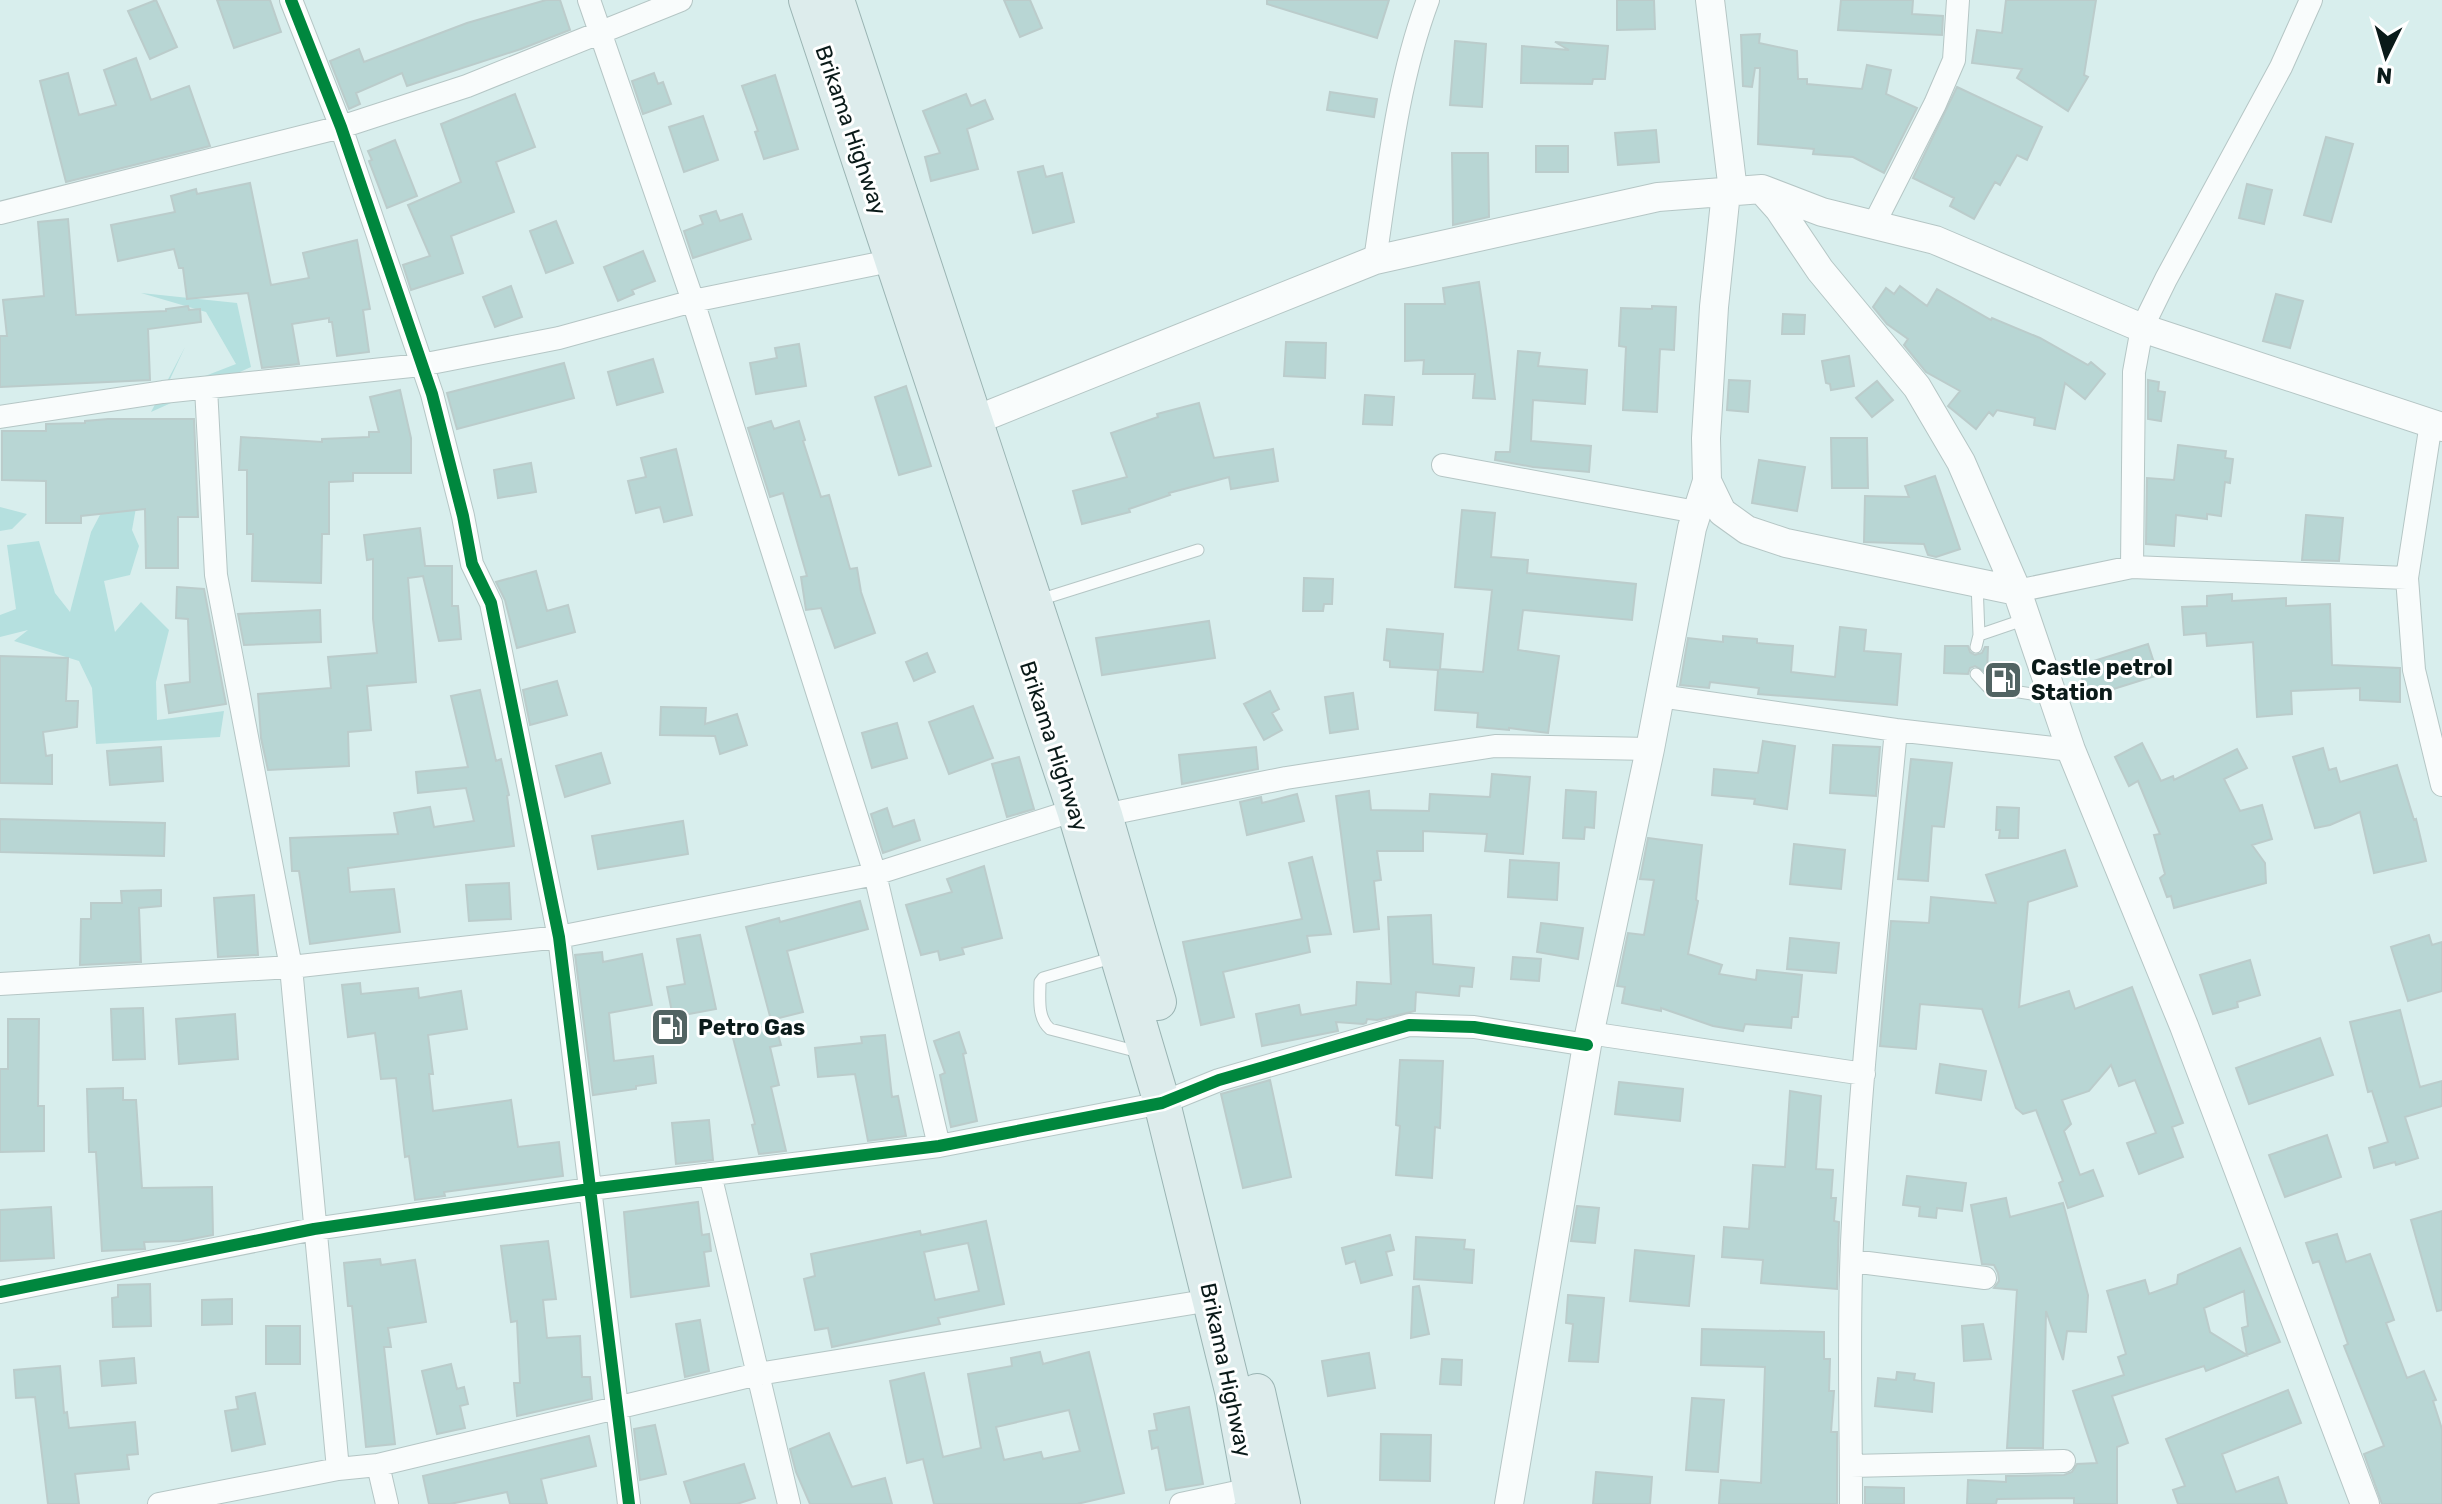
<svg xmlns="http://www.w3.org/2000/svg" width="2442" height="1504" font-family="Rubik,sans-serif">
<style>
.green{fill:#b5e0df}
.building{fill:#b8d6d4;stroke:#bbcccb;stroke-width:2;fill-rule:evenodd}
.lines{fill:none;stroke-linecap:round;stroke-linejoin:round}
.service-casing{stroke:#b5c6c5;stroke-width:13}
.minor-casing{stroke:#b5c6c5;stroke-width:24}
.tertiary-casing{stroke:#b5c6c5;stroke-width:30}
.trunk-casing{stroke:#9ab4b3;stroke-width:38}
.service{stroke:#f9fcfc;stroke-width:11}
.minor{stroke:#f9fcfc;stroke-width:22}
.tertiary{stroke:#f9fcfc;stroke-width:28}
.trunk{stroke:#ddecec;stroke-width:36}
.cycleway-casing{stroke:#fff;stroke-width:17}
.cycleway{stroke:#00873e;stroke-width:12}
.labels{text-anchor:middle;dominant-baseline:central;stroke-width:6;stroke-linejoin:round;paint-order:stroke}
.street-label{font-size:22px;fill:#0a1a19;stroke:#fff}
.poi-label{font-size:22px;font-weight:bold;fill:#0a1a19;stroke:#fff;text-anchor:start}
</style>
<rect width="100%" height="100%" fill="#d8eeed"/>
<!-- green -->
<path class="green" d="M141,293L237,303L251,367L151,412L185,347L164,392L236,364L206,312Z
M124,469H143L132,530L139,546L130,575L104,581L115,632L141,602L169,630L156,682L157,720L224,711L220,737L96,744L92,688L79,661L14,641L28,630L0,637V615L16,609L7,545L39,541L55,593L70,612L91,532Z
M0,507L27,514L12,529L0,531Z"/>
<!-- building -->
<path class="building" d="M156,0L177,47L150,59L128,11Z
M217,0H270L281,32L234,48Z
M546,0H560L570,30L521,49L407,86L402,73L356,93L360,104L349,109L330,61L359,49L364,62L467,23Z
M1004,0H1030L1042,28L1020,37Z
M1267,0H1389L1377,38L1267,4Z
M1617,0H1654L1655,29L1617,30Z
M1841,0H1913L1912,14L1943,16L1942,35L1838,30Z
M2006,0H2096L2084,75L2088,77L2068,111L2017,78L2022,69L1972,63L1977,30L2002,33Z
M1760,34L1759,43L1797,51L1798,79H1807V84L1862,89L1867,65L1891,70L1886,94L1917,108L1884,173L1853,157L1813,154L1814,149L1758,144L1760,68H1755L1752,87L1743,86L1741,35Z
M1455,41L1486,44L1482,107L1450,105Z
M1555,42L1608,46L1605,79H1593L1592,84L1521,83L1522,46L1569,50Z
M136,58L151,100L189,86L210,146L66,182L40,81L68,73L79,115L116,105L104,70Z
M654,73L658,84L663,82L671,104L643,114L632,81Z
M775,75L798,149L764,159L755,132L758,131L742,86Z
M1957,87L2042,127L2027,160L2017,155L2000,185L1995,182L1974,219L1950,206L1954,198L1913,178Z
M1330,92L1377,99L1374,117L1327,110Z
M515,94L535,147L496,162L514,212L451,236L463,273L411,290L403,265L430,256L408,205L461,182L441,124Z
M966,94L971,106L985,100L993,119L967,129L978,169L931,181L925,157L940,153L923,111Z
M703,116L718,160L684,172L669,127Z
M1656,130L1659,162L1618,165L1615,133Z
M2326,137L2353,144L2331,222L2304,215Z
M395,140L417,196L387,208L369,161L372,160L368,151Z
M1536,146H1568V172H1536Z
M1452,153H1488L1489,217L1453,225Z
M1043,166L1046,177L1062,173L1074,222L1033,233L1018,172Z
M250,183L271,285L309,278L303,253L357,240L370,309L363,310L369,352L337,356L332,322H329V318L292,324L299,364L262,368L248,293L187,299L183,268H179L174,249L118,261L111,225L175,212L171,196L196,189L197,194Z
M2247,184L2272,190L2264,224L2239,218Z
M716,211L720,221L742,214L751,239L693,258L684,231L703,224L700,216Z
M68,219L76,315L166,311V309L188,306L189,310L200,309L201,322L148,329L150,380L0,387V336H7L3,300L44,296L38,222Z
M556,221L573,263L546,273L530,231Z
M643,251L655,281L632,290L634,294L618,301L604,267Z
M1479,282L1486,329L1495,399L1473,398L1475,374H1423L1424,360L1405,361V304H1445L1443,288Z
M511,286L522,317L495,327L483,297Z
M1900,286L1927,306L1937,289L1991,320L1992,318L2040,338L2088,365L2091,362L2105,374L2085,399L2065,383L2055,429L2034,425L2035,418L1997,410L1993,416L1989,412L1976,429L1948,406L1960,391L1926,372L1904,345L1908,339L1887,324L1873,307L1886,288L1894,294Z
M2276,294L2303,301L2290,348L2263,341Z
M1652,306L1676,307L1674,350L1660,349L1657,412L1623,410L1626,347L1619,346L1621,308L1652,309Z
M1783,314L1805,315L1804,334H1782Z
M1286,342L1326,343L1325,378L1284,376Z
M799,344L806,386L756,394L750,363L777,358L775,348Z
M1518,351L1540,353L1538,366L1587,370L1585,404L1533,400L1531,441L1591,446L1589,472L1533,467L1495,460L1496,452H1510Z
M1849,356L1854,386L1831,390L1830,384L1826,383L1822,361Z
M653,359L663,392L617,405L608,372Z
M564,363L574,398L457,429L447,393Z
M1729,380L1750,381L1748,412L1727,410Z
M2148,380L2159,382L2158,391L2165,392L2161,421L2148,419Z
M1877,381L1893,400L1872,417L1856,398Z
M906,386L931,466L899,475L875,397Z
M400,390L411,438V473H353V481L329,482V534H322L321,583L252,581L253,534H247V470H239L241,437L322,442V439L369,437V432H379L370,397Z
M1365,395L1394,397L1392,425L1363,424Z
M1199,403L1214,458L1273,449L1278,481L1231,489L1229,477L1169,493L1170,495L1129,509L1130,512L1082,524L1073,491L1127,477L1111,433L1158,417L1157,414Z
M108,419H194L198,517H178V568H146L145,509L81,516V523H46V481L2,480V431H46V424L85,423V421Z
M771,421L774,429L799,421L805,440L803,441L821,497L829,495L850,569L857,568L861,592L875,633L835,648L821,608L806,610L801,577L807,576L783,493L770,497L748,428Z
M1831,438H1867L1868,488H1832Z
M2178,445L2226,451L2225,458L2233,459L2230,483L2225,482L2221,516L2207,514V519L2176,515L2174,546L2146,544L2147,478L2174,480Z
M676,449L692,515L664,522L660,507L636,513L628,481L646,477L641,458Z
M1759,460L1805,467L1797,511L1752,503Z
M531,463L536,492L498,498L494,470Z
M1935,476L1960,549L1936,557L1928,555L1924,544L1864,542L1865,496L1909,497L1905,486Z
M1462,510L1495,513L1491,557L1528,560L1527,573L1636,584L1632,620L1523,610L1518,650L1559,656L1548,733L1509,728V730L1477,727L1478,713L1435,710L1438,670L1390,667V661L1384,660L1387,629L1443,634L1440,669L1483,672L1492,590L1455,587Z
M2306,515L2343,518L2339,561L2302,560Z
M420,528L425,566H452V606H458L461,639L439,641L423,576L408,578L416,682L367,686L371,730L348,732L349,766L268,770L261,738L258,694L331,688L328,657L377,653L373,619V559L367,560L364,535Z
M536,571L547,611L568,605L575,632L517,648L505,600L496,582Z
M1304,578L1333,579L1332,604H1324L1323,611H1303Z
M177,587L204,589L226,704L169,713L165,685L190,682L188,619L176,618Z
M2232,594V601L2286,598V606L2330,604L2332,665L2400,668V702L2360,700V688L2291,691L2292,714L2257,717L2253,642L2207,646L2206,633L2184,635L2182,607L2207,606V596Z
M320,610L321,642L244,645L238,614Z
M1209,621L1215,658L1102,675L1096,638Z
M1840,627L1866,630L1864,651L1901,654L1897,705L1758,694L1759,688L1710,682L1709,688L1680,685L1688,638L1723,642V636L1757,639V643L1793,646L1791,672L1835,677Z
M2148,644L2158,675L2088,697L2078,666Z
M1945,646H1968L1970,652L1975,655L1982,653L1985,647H1988L1987,673L1975,666L1970,668L1968,674L1944,673Z
M927,653L935,672L914,681L906,662Z
M0,656L68,658L66,701H78L77,727L43,732L46,756L52,755V784L0,783Z
M557,681L567,715L530,725L523,690Z
M480,690L496,761L501,759L509,795L507,796L514,846L348,868L350,892L394,889L400,932L310,944L299,871H292L290,838L398,834L394,813L430,807L434,827L474,821L466,788L418,793L416,772L468,767L451,696Z
M1270,691L1279,709L1272,713L1282,730L1264,740L1244,704Z
M1353,693L1358,729L1330,733L1325,697Z
M973,706L993,758L949,774L929,722Z
M661,707L706,708L705,724L737,714L747,745L720,754L715,736L660,735Z
M897,723L907,758L872,768L862,733Z
M1763,741L1795,746L1787,809L1754,804L1755,799L1712,795L1714,769L1758,773Z
M2142,743L2161,781L2173,776L2174,780L2237,749L2247,768L2224,779L2240,811L2262,805L2272,839L2252,845L2265,863L2266,883L2174,908L2171,896L2167,897L2160,878L2165,874L2154,835L2160,834L2138,781L2129,786L2115,757Z
M1833,745L1880,747L1876,796L1830,793Z
M161,747L163,781L110,785L107,751Z
M1256,747L1258,769L1182,784L1179,755Z
M2323,748L2329,770L2336,768L2340,782L2397,765L2414,820L2416,819L2426,861L2374,873L2360,812L2330,825L2315,828L2293,757Z
M601,753L610,783L565,797L556,766Z
M1019,757L1034,809L1007,817L992,764Z
M1911,759L1952,763L1944,827L1932,826L1928,881L1898,879Z
M1492,774L1530,777L1523,854L1485,851L1487,834L1423,831V851H1377L1381,880L1374,881L1379,929L1354,932L1336,796L1369,791L1371,810L1429,811L1430,794L1490,797Z
M1566,790L1596,792L1594,828L1585,827L1584,839L1563,838Z
M1297,794L1304,821L1247,835L1240,802L1261,797L1262,803Z
M1997,807L2019,808L2018,838H1999L2000,830H1996Z
M887,808L893,827L914,820L920,840L883,853L871,814Z
M0,819L165,823L164,856L0,852Z
M683,821L688,854L598,869L592,836Z
M1648,838L1702,845L1696,900L1698,901L1688,954L1722,965L1719,974L1756,980L1757,970L1802,975L1798,1017H1792L1791,1028L1745,1024L1743,1031L1713,1026L1661,1008V1011L1622,1003L1625,987L1617,986L1628,933L1644,935L1654,880L1640,879Z
M1794,844L1845,850L1841,889L1790,884Z
M2065,850L2077,886L2028,902L2019,1007L2069,991L2075,1009L2132,987L2183,1123L2172,1127L2183,1157L2139,1174L2127,1143L2156,1133L2135,1080L2119,1086L2111,1065L2089,1091L2062,1100L2071,1124L2064,1131L2080,1175L2093,1170L2103,1196L2068,1208L2059,1183L2063,1181L2036,1110L2023,1114L2016,1108L1982,1009L1920,1004L1916,1049L1880,1046L1891,921L1929,923L1931,897L1996,903L1986,875Z
M1312,857L1331,934L1307,936L1310,952L1223,972L1234,1017L1201,1025L1183,942L1302,919L1289,863Z
M1510,860L1559,863L1557,900L1508,897Z
M984,866L1002,938L962,948L964,954L940,960L938,951L921,955L906,905L952,892L947,879Z
M509,883L511,919L469,921L466,885Z
M161,890V906L139,908L141,962L80,965L81,919H91V903H122L121,891Z
M254,895L258,955L218,957L214,898Z
M860,901L868,929L787,951L803,1012L771,1020L746,927L779,918L780,922Z
M1431,915L1433,964L1474,968L1472,987L1460,986L1459,996L1416,992L1415,1011L1377,1020L1367,1019L1366,1023L1363,1024L1336,1022L1338,1031L1262,1046L1256,1014L1299,1005L1301,1015L1356,1005L1357,982L1391,984L1388,917Z
M1541,923L1583,928L1578,959L1537,952Z
M700,935L716,1009L673,1017L667,987L685,984L677,939Z
M2429,935L2432,945L2442,942V991L2408,1001L2391,947Z
M1790,938L1839,943L1836,973L1787,969Z
M602,952L603,962L642,954L652,1005L609,1013L614,1061L653,1056L656,1083L636,1086V1089L593,1095L575,955Z
M1513,957L1541,959L1539,981L1511,979Z
M2250,960L2260,995L2237,1002L2238,1007L2213,1014L2200,975Z
M360,983L361,994L418,988L419,998L461,991L467,1029L428,1035L433,1074H429L433,1111L511,1100L518,1147L559,1142L563,1176L444,1192L445,1196L415,1200L409,1156L405,1157L396,1078L381,1079L375,1033L348,1037L342,985Z
M143,1008L145,1059L113,1060L111,1009Z
M2400,1010L2420,1087L2442,1081V1106L2405,1117L2418,1158L2396,1165L2395,1162L2374,1168L2369,1148L2388,1142L2372,1091L2368,1092L2350,1022Z
M235,1014L238,1059L179,1064L176,1019Z
M8,1019H39L38,1106H44V1151L0,1152V1069H8Z
M775,1024L781,1045L770,1047L779,1085L771,1087L786,1151L759,1154L752,1125L755,1124L732,1034Z
M959,1032L966,1053L963,1054L977,1121L951,1127L940,1075L945,1073L934,1041Z
M885,1035L892,1097L898,1096L906,1136L868,1141L855,1074L818,1077L815,1048L862,1043L861,1037Z
M2320,1038L2333,1075L2249,1104L2236,1068Z
M1400,1060L1443,1061L1440,1128L1435,1127L1432,1178L1396,1175L1400,1126L1396,1125Z
M1940,1064L1986,1071L1981,1100L1936,1093Z
M1270,1080L1291,1177L1243,1188L1221,1094Z
M1619,1082L1683,1089L1680,1121L1615,1114Z
M123,1088V1100H136L142,1188L212,1187L213,1235L182,1241L144,1242L145,1249L102,1251L96,1152H89L87,1089Z
M1790,1091L1821,1096L1816,1169L1833,1170L1831,1198H1836L1834,1221L1839,1222L1837,1289L1761,1283L1763,1260L1722,1257L1724,1227L1749,1229L1753,1165L1785,1167Z
M709,1120L713,1160L676,1164L672,1123Z
M2327,1135L2341,1177L2285,1197L2269,1155Z
M1907,1176L1966,1183L1962,1211L1937,1208L1936,1218L1919,1216L1920,1207L1903,1205Z
M2006,1198L2010,1217L2063,1203L2088,1295L2086,1332L2067,1331L2063,1360L2046,1311L2043,1448H2007L2017,1290L1994,1288L1999,1281L1998,1273L1994,1265L1982,1264L1971,1205Z
M698,1202L702,1235L709,1234L711,1251L704,1252L709,1286L631,1297L624,1212Z
M1577,1206L1599,1208L1595,1243L1571,1241Z
M51,1207L54,1258L0,1261V1210Z
M2442,1211V1310L2437,1311L2411,1220Z
M986,1221L1004,1304L938,1318L940,1324L832,1347L828,1328L815,1330L804,1279L815,1276L811,1254L920,1231L921,1235ZM968,1243L979,1291L935,1300L924,1252Z
M2337,1234L2346,1262L2370,1254L2394,1320L2386,1323L2407,1378L2424,1371L2436,1400L2433,1401L2442,1429V1504H2382L2364,1454L2384,1446L2344,1346L2348,1344L2319,1261L2313,1263L2306,1243Z
M1390,1235L1394,1250L1386,1252L1392,1275L1361,1283L1355,1261L1346,1264L1342,1248Z
M1416,1237L1465,1240L1464,1249L1474,1250L1472,1283L1414,1279Z
M548,1241L556,1299L543,1300L547,1338L580,1336L582,1377H590L592,1399L517,1416L514,1383H520L517,1321L511,1322L501,1246Z
M2240,1248L2280,1342L2206,1371L2204,1366L2112,1396L2128,1443L2117,1447V1504H2074V1498L1997,1499L1996,1504H1967L1968,1480L2006,1482V1476L2064,1475L2072,1472L2077,1464L2097,1463L2073,1391L2124,1375L2118,1357L2126,1354L2107,1291L2145,1280L2149,1294L2177,1284L2178,1275ZM2244,1291L2248,1326L2242,1328L2247,1355L2210,1332L2204,1308Z
M1635,1250L1694,1256L1689,1306L1630,1301Z
M380,1259L381,1265L415,1260L426,1322L388,1328L391,1347H384L395,1444L366,1447L352,1306H348L344,1263Z
M150,1284L151,1326L113,1327L112,1298L118,1297V1285Z
M1419,1286L1429,1334L1411,1338L1413,1287Z
M1568,1295L1604,1298L1598,1362L1569,1361L1573,1324L1566,1323Z
M232,1299V1324L202,1325V1300Z
M700,1320L709,1371L685,1377L676,1324Z
M1983,1324L1991,1359L1964,1361L1962,1326Z
M266,1326H300V1364H266Z
M1702,1329L1824,1332V1359H1830L1829,1391H1834L1831,1432H1837V1504H1719L1721,1480L1761,1483L1765,1367L1701,1365Z
M1040,1352L1043,1364L1089,1352L1124,1493L1077,1504H934L923,1459L907,1463L890,1381L924,1373L943,1457L981,1448L968,1374L1012,1366L1011,1358ZM1069,1410L1080,1451L1043,1459L1041,1452L1004,1460L996,1427Z
M1369,1353L1375,1388L1328,1396L1322,1361Z
M134,1358L136,1383L102,1386L100,1361Z
M1442,1359L1462,1360L1461,1385L1440,1384Z
M451,1364L457,1389L464,1387L468,1404L460,1406L465,1428L437,1434L422,1371Z
M60,1366L64,1413L67,1412L69,1428L135,1422L138,1454L127,1455L129,1469L75,1474L79,1504H48L35,1397L16,1398L14,1370Z
M1897,1372L1915,1374L1914,1380L1934,1383L1932,1412L1875,1406L1878,1378L1896,1380Z
M2288,1390L2301,1423L2222,1454L2236,1492L2278,1477L2287,1504H2178L2173,1490L2185,1486L2166,1439Z
M255,1393L265,1444L232,1451L225,1411L238,1409L236,1397Z
M1692,1398L1724,1400L1718,1472L1686,1470Z
M1189,1407L1203,1484L1166,1490L1158,1447L1152,1449L1149,1431L1157,1430L1154,1414Z
M655,1425L666,1474L640,1480L634,1429Z
M829,1433L852,1487L885,1478L892,1504H810L796,1472L790,1449Z
M1381,1434L1431,1435L1430,1481L1380,1480Z
M589,1436L596,1466L541,1479L547,1504H510L507,1492L450,1504H429L423,1476Z
M744,1464L755,1498L737,1504H691L684,1482Z
M1596,1472L1652,1477L1650,1504H1593Z
M1865,1487L1904,1488V1504H1865Z"/>
<g class="lines">
<defs>
<path id="service" d="M1977,583L1979,635
M1039,600L1198,550
M1976,647L1979,635L2026,619
M1976,674L1988,687L2050,697
M1115,957L1043,978L1040,982C1040,998 1037,1018 1050,1029L1139,1052"/>
<path id="minor" d="M291,0L341,127L432,394L463,516L472,564L491,603L559,937L629,1504
M589,0L693,301L875,874L939,1146
M0,213L341,127L467,86L681,0
M1874,224L1935,104L1954,60L1958,0
M1375,260C1388,173 1397,83 1428,0
M206,388L216,575L291,967L338,1469
M0,417L163,392L421,365L559,338L693,301L895,260
M2431,423L2407,578L2414,670L2442,785
M1443,465L1696,512
M2132,567L2134,372L2142,328L2166,279L2281,67L2311,0
M2017,591L2132,567L2407,578
M1660,696L1896,730L2071,750
M1104,815L1286,778L1495,746L1650,749
M0,984L291,967L559,937L875,874L1075,810
M1589,1033L1864,1074
M710,1174L789,1504
M1852,1261L1985,1278
M0,1292L314,1229L590,1189L939,1146L1162,1103L1219,1080L1409,1025L1474,1027L1587,1045
M378,1465L387,1504
M1851,1466L2064,1461
M159,1504L338,1469L378,1465L758,1374L1211,1300
M1181,1504L1251,1489
M1851,1504C1851,1417 1848,1330 1852,1243C1860,1072 1880,900 1896,730"/>
<path id="tertiary" d="M1710,0L1733,191
M1762,190L1779,209L1820,270L1917,387L1961,462L2017,591L2071,750L2184,1026L2365,1504
M1726,192L1714,307L1706,438L1707,481L1722,512L1747,530L1786,543L2017,591
M976,420L1375,260L1658,197L1762,189L1822,212L1935,240L2142,328L2442,427
M1509,1504L1587,1045L1650,749L1692,528L1707,481"/>
<path id="trunk" d="M807,0L1075,810L1162,1103L1233,1391L1254,1504
M836,0L1104,815L1158,1002
M1257,1392L1282,1504"/>
</defs>
<!-- service casing -->
<use href="#service" class="service-casing"/>
<!-- minor casing -->
<use href="#minor" class="minor-casing"/>
<!-- tertiary casing -->
<use href="#tertiary" class="tertiary-casing"/>
<!-- trunk casing -->
<use href="#trunk" class="trunk-casing"/>
<!-- service -->
<use href="#service" class="service"/>
<!-- minor -->
<use href="#minor" class="minor"/>
<!-- tertiary -->
<use href="#tertiary" class="tertiary"/>
<!-- trunk -->
<use href="#trunk" class="trunk"/>
<defs>
<path id="cycleway" d="M291,0L341,127L432,394L463,516L472,564L491,603L559,937L629,1504
M0,1292L314,1229L590,1189L939,1146L1162,1103L1219,1080L1409,1025L1474,1027L1587,1045"/>
</defs>
<!-- cycleway casing -->
<use href="#cycleway" class="cycleway-casing"/>
<!-- cycleway -->
<use href="#cycleway" class="cycleway"/>
</g>
<!-- icons -->
<defs>
<symbol id="fuel-square" viewBox="-11 -11 22 22"><rect x="-9" y="-9" width="18" height="18" rx="4" fill="#526463" stroke="#fff"/><path d="M-5.5-6h7V0h2V4h1.3V-2.5L3-4.5l.8-.8L6-3V5H2.5V1h-1V6h-7ZM-4.2-4.7v3.2H.2V-4.7Z" fill="#fff"/></symbol>
</defs>
<g fill-rule="evenodd">
<use href="#fuel-square" x="1981" y="658" width="44" height="44"/>
<use href="#fuel-square" x="648" y="1005" width="44" height="44"/>
</g>
<g class="labels">
<!-- street labels -->
<g class="street-label">
<text transform="translate(851 130) rotate(71)">Brikama Highway</text>
<text transform="translate(1054 746) rotate(72)">Brikama Highway</text>
<text transform="translate(1226 1370) rotate(78)">Brikama Highway</text>
</g>
<!-- poi labels -->
<g class="poi-label">
<text x="2031" y="667">Castle petrol<tspan x="2031" dy="25">Station</tspan></text>
<text x="698" y="1027">Petro Gas</text>
</g>
</g>
<!-- north arrow -->
<g transform="translate(2386 56) rotate(185)" stroke="#ffffff" stroke-width="6" paint-order="stroke">
<path d="M0-6L14 30L0 20L-14 30Z" fill="#0a1a19"/>
<text y="-12" font-size="22" font-weight="bold" text-anchor="middle" fill="#0a1a19">N</text>
</g>
</svg>
